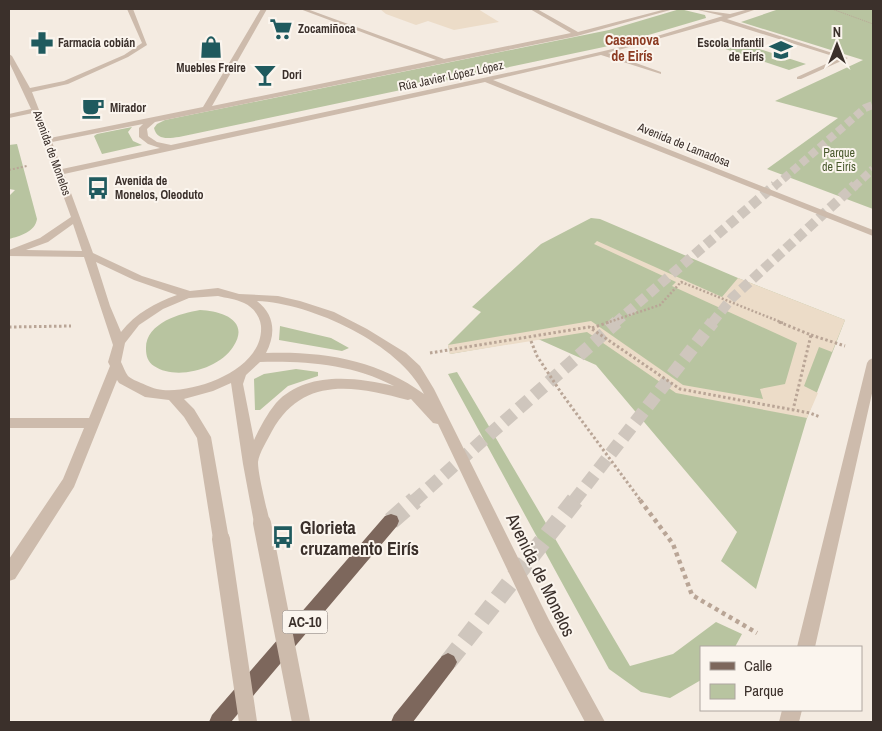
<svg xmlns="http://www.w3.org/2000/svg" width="882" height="731" font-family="'Archivo Narrow',sans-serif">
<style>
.green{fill:#b8c4a0}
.plaza{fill:#ecdcc8}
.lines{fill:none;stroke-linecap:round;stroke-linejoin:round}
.major-tunnel-far3{stroke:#cfc6bd;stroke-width:8;stroke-dasharray:8 4;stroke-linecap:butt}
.major-tunnel-far2{stroke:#cfc6bd;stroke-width:10;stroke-dasharray:10 5;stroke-linecap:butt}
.major-tunnel-far1{stroke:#cfc6bd;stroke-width:13;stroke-dasharray:13 7;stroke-linecap:butt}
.major-tunnel{stroke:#cfc6bd;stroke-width:18;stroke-dasharray:18 9;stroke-linecap:butt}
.path-far4{stroke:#b9a596;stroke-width:1;stroke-dasharray:1 1;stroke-linecap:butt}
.path-far3{stroke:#b9a596;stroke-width:2;stroke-dasharray:2 2;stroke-linecap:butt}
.path-far2{stroke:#b9a596;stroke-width:2.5;stroke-dasharray:2 2;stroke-linecap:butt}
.path-far1{stroke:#b9a596;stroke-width:3;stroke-dasharray:2.5 2.5;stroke-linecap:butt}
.path{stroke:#b9a596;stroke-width:4.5;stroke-dasharray:4 4;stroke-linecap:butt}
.minor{fill:#cdbbac;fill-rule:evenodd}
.major{fill:#7d675c;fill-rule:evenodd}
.minor-bridge{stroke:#cdbbac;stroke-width:18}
.labels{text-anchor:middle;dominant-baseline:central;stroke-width:4;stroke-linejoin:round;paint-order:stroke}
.far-poi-label{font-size:12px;font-weight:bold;fill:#3b302b;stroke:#fbf5ee;text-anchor:start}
.far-street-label{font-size:12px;fill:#3b302b;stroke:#fbf5ee}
.far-park-label{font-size:12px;fill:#4a5a2e;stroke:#fbf5ee}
.far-neighbourhood-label{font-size:14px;font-weight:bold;fill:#8c3b22;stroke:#fbf5ee}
.shield{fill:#fbf5ee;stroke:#756b66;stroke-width:1}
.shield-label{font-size:14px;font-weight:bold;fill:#3b302b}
.near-poi-label{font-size:18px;font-weight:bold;fill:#3b302b;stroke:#fbf5ee;text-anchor:start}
.near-street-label{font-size:18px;fill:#3b302b;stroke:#fbf5ee}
</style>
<rect width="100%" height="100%" fill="#f4ebe1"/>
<!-- green -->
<path class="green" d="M680,9L705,15L706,18L618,44L179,137C169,138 157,141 154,128L157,124L165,120L609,30Z
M779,9H873V209L767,169L838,118L775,101L863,60L741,22Z
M732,40L806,64L789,70L716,46Z
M132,127L128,132L133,141L142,145L102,154L94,136L97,134Z
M17,144L37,219C35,232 20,236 9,239V196L15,190L9,189V145Z
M591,218L600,219L738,278L845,320L807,418L756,589L721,561L737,532L596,365L538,339L450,354L448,345L481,312L472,307L541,244Z
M200,310C221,311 251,320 233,347C219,369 176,381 154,366C148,362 146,356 146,349C145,323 181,313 200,310Z
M280,326L331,338L349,348L342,351L279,340Z
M296,369L318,372V376L288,386L260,410H255L254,379L264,374Z
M457,372L630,666L673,654L716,622L742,634L735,647H701V680L670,698L641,692L609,669L448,374Z"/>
<!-- plaza -->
<path class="plaza" d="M380,9H478L499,22L454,30L428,21L416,25L386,14Z
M597,241L722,297L738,278L845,320L832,352L819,347L804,386L818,393L807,418L676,393L587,332L450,354L448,345L591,321L683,385L763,399L760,389L785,384L797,343L672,286L676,282L594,244Z"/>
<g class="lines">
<!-- major-tunnel-far3 -->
<path class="major-tunnel-far3" d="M774,187L865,108L873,105
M854,187L873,169"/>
<!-- major-tunnel-far2 -->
<path class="major-tunnel-far2" d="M615,323L775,185
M712,323L732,298L855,185"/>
<!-- major-tunnel-far1 -->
<path class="major-tunnel-far1" d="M414,501L617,322
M574,501L713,322"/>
<!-- major-tunnel -->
<path class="major-tunnel" d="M391,521L415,500
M448,662L575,500"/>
<!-- path-far4 -->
<path class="path-far4" d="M832,9L873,24"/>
<!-- path-far3 -->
<path class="path-far3" d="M9,170L27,166"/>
<!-- path-far2 -->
<path class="path-far2" d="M606,323L660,305L681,282L783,323"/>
<!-- path-far1 -->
<path class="path-far1" d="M779,322L811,335L793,410
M9,327L71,326
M592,328L609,322
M811,335L845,346
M531,341L537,356L562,394L641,501
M430,353L589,327L680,389L810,413L820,417"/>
<!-- path -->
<path class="path" d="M640,500L673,544L692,595L757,633"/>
<!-- minor -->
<path class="minor" d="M127,9H133L147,45L128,57L68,84L32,92L50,138L203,107L261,9H267L212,106L436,60L300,9H307L444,59L571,33L530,9H537L578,32L666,9H674L577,36L155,122L147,129L148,136L157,142L171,145L544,65L621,47L723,16L694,9L730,14L749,9H757L727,19L848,58L801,79H797V77L839,58L721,21L608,53L661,72V74L601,55L493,80L873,230V236L485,82L64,174L93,253L142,276L190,291L218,288L239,294L278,296L300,301L334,312L367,329L406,353L420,366L434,389L549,620L605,722H585L537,632L438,424L433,423L411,399L408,400C356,386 303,375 272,431C268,439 259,453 258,462C258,475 267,509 270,523L268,528L262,530L256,528L254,523L243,464L231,383L213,391L184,399L194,409L211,437L229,539L227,544L221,546L215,544L213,539L197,438L184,417L169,400L145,397L119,383L117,380L74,487L15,579L9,581V559L63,479L84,428H9V418H89L110,366L108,362L113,345L84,257L9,256V250L40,238L71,217L33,113L9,118V114L31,109L9,62V54L12,56L30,88L64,81L124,55L142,43ZM143,124L139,128V137L148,144L160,148L62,169L52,142ZM73,224L82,251L26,250L48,242ZM96,262L134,280L177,295C155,303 136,313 121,332L110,306ZM218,296C226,298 236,299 244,303C253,307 260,316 261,326C264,369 197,393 163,390C154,389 148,386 141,383C137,381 131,379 128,376C125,372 123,366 121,362L125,343L139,325L163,309L189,298ZM257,301C311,303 400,344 424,394C378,360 323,351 266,353C276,334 275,315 257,301ZM260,362C307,361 351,364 394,386C355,377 306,371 276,403C267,414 260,427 254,440L243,384L246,375Z
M873,358V389L815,647H797L867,363L869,360Z
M782,710H802L799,722H779Z"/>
<!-- major -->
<path class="major" d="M391,514L397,516L399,521L397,526L231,722H209L212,715L385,516Z
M448,653L454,656L457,662L454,668L413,722H391L394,715L442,656Z"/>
<!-- minor-bridge -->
<path class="minor-bridge" d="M262,523L301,722
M221,539L248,722"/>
</g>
<!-- icons -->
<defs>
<symbol id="supermarket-bare" viewBox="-9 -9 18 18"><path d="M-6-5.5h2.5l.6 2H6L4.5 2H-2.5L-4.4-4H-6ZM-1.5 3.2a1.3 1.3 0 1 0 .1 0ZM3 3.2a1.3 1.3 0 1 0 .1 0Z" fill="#1f5a5e" stroke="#fbf5ee" stroke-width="2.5" paint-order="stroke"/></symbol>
<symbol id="pharmacy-bare" viewBox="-9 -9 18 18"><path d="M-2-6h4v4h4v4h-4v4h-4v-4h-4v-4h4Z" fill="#1f5a5e" stroke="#fbf5ee" stroke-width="2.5" paint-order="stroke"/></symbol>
<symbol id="shop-bare" viewBox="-9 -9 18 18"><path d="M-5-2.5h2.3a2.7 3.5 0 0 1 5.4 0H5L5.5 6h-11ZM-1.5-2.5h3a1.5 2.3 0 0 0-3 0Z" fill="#1f5a5e" stroke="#fbf5ee" stroke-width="2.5" paint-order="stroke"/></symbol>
<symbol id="school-bare" viewBox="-9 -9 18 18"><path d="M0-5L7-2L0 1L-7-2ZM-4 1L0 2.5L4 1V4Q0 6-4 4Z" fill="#1f5a5e" stroke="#fbf5ee" stroke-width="2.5" paint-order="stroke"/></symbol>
<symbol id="bar-bare" viewBox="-9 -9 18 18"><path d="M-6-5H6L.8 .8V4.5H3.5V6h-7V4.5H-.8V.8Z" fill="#1f5a5e" stroke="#fbf5ee" stroke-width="2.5" paint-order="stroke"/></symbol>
<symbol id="cafe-bare" viewBox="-9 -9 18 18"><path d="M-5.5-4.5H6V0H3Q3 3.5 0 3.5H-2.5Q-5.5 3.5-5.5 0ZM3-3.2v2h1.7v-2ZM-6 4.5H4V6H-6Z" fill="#1f5a5e" stroke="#fbf5ee" stroke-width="2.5" paint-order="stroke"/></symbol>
<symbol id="bus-bare" viewBox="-9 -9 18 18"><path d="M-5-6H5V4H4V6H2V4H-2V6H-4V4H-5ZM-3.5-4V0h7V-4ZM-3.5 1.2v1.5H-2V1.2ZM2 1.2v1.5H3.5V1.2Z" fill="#1f5a5e" stroke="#fbf5ee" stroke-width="2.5" paint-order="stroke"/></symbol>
</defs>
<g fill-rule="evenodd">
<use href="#supermarket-bare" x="265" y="13" width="32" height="32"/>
<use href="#pharmacy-bare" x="26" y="27" width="32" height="32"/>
<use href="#shop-bare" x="195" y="31" width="32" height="32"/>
<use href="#school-bare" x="765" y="34" width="32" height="32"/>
<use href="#bar-bare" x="249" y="59" width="32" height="32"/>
<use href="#cafe-bare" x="77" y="92" width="32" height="32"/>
<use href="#bus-bare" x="82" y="172" width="32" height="32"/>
<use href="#bus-bare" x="267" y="521" width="32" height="32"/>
</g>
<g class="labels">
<!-- far-poi labels -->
<g class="far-poi-label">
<text x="298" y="29">Zocamiñoca</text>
<text x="58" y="43">Farmacia cobián</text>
<text x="764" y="43" text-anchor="end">Escola Infantil<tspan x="764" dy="14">de Eirís</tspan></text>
<text x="211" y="68" text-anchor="middle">Muebles Freire</text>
<text x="282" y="75">Dori</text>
<text x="110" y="108">Mirador</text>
<text x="115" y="181">Avenida de<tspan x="115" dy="14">Monelos, Oleoduto</tspan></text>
</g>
<!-- far-street labels -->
<g class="far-street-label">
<text transform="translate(451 76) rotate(-12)">Rúa Javier López López</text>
<text transform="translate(684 145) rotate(22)">Avenida de Lamadosa</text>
<text transform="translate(52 153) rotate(70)">Avenida de Monelos</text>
</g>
<!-- far-park labels -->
<g class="far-park-label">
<text x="839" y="153">Parque<tspan x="839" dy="14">de Eirís</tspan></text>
</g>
<!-- far-neighbourhood labels -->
<g class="far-neighbourhood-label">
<text x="632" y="40">Casanova<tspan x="632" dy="16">de Eirís</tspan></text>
</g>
<!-- shield labels -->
<rect class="shield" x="282.5" y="610.5" width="45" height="23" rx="4"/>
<g class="shield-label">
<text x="305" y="622">AC-10</text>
</g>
<!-- near-poi labels -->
<g class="near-poi-label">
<text x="300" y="527">Glorieta<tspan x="300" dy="21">cruzamento Eirís</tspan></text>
</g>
<!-- near-street labels -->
<g class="near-street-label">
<text transform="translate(541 575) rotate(64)">Avenida de Monelos</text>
</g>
</g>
<!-- border -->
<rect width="882" height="731" fill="none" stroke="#3b302b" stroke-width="20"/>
<!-- legend -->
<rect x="700" y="646" width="162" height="65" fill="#fbf5ee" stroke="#aea6a0"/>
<rect x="710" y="662" width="25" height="8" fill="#7d675c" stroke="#aea6a0"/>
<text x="744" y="671" font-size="15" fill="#3b302b">Calle</text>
<rect x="710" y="684" width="25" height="15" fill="#b8c4a0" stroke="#aea6a0"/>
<text x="744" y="696" font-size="15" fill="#3b302b">Parque</text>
<!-- north arrow -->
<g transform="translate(837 45)" stroke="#fbf5ee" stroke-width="4" paint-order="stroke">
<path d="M0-4L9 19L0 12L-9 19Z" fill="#3b302b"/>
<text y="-8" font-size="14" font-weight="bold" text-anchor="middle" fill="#3b302b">N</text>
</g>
</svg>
